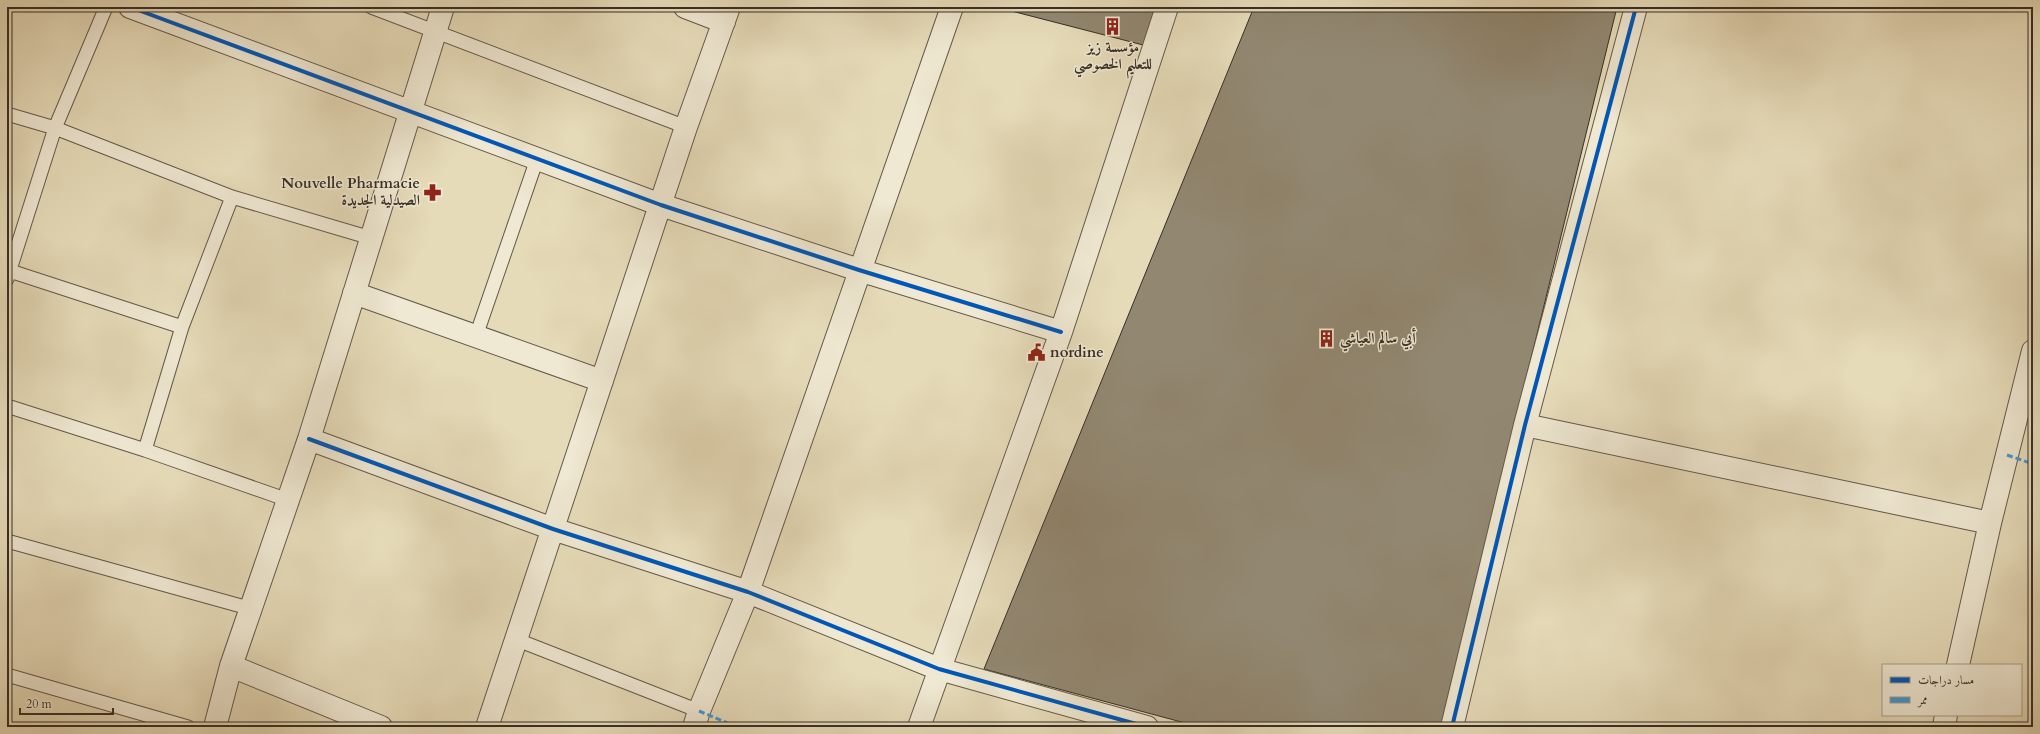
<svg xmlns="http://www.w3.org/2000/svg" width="2040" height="734" font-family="Cardo,Amiri,serif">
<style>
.building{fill:#928872;stroke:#372e26}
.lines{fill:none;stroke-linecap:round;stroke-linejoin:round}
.service-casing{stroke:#63594b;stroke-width:15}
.minor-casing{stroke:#63594b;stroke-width:24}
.service{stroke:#efe8d2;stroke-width:13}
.minor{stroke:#efe8d2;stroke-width:22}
.quiet{stroke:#3e97d6;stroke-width:3;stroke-dasharray:6 3;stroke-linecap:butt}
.cycleway-casing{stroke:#efe8d2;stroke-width:6}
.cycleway{stroke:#0057b8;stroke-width:4}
.labels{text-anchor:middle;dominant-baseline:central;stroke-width:3;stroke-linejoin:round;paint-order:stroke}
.poi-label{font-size:15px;font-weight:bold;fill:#372e26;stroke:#efe8d2;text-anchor:start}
</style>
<rect width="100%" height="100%" fill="#e6dbb9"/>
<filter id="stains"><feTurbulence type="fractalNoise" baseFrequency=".005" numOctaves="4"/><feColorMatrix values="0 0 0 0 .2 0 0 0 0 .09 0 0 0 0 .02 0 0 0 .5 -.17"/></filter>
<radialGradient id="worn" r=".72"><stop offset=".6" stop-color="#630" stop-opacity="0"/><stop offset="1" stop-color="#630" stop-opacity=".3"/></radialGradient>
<!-- building -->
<path class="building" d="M996,7H1162L1147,46Z
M1254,7H1617L1441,727H1200L984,669Z"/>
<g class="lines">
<defs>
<path id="service" d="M371,7L686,127
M7,114L55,128L232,197L371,238
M10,271L182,327
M7,279L55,128L106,7
M476,336L537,159
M7,406L145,450L288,500
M145,450L182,327L232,197
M7,541L252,609
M515,639L699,711
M7,675L188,727"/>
<path id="minor" d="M130,7L661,205L859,270L1061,332
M685,7L724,22
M354,293L602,381
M1525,425L1990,523
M309,439L553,529L748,592L939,669L1147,727
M1958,665L1990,523L2033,351
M231,666L381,727
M215,727L231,666L309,439L443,7
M487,727L686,127L729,7
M694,727L699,711L748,592L952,7
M919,727L1061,332L1167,7
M1452,727L1525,425L1636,7
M1944,727L1946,715"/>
</defs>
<!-- service casing -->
<use href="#service" class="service-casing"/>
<!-- minor casing -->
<use href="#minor" class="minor-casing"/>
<!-- service -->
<use href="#service" class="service"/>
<!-- minor -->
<use href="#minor" class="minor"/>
<!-- quiet -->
<path class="quiet" d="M2007,455L2033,464
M699,711L737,727"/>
<defs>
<path id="cycleway" d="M130,7L661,205L859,270L1061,332
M309,439L553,529L748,592L939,669L1147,727
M1452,727L1525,425L1636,7"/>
</defs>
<!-- cycleway casing -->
<use href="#cycleway" class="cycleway-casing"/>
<!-- cycleway -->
<use href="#cycleway" class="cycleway"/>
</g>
<!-- icons -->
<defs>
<symbol id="building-bare" viewBox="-9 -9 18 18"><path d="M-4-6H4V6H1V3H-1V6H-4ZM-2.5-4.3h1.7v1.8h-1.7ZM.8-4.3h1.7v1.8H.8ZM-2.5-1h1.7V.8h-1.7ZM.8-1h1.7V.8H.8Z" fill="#8f2418" stroke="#efe8d2" stroke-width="2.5" paint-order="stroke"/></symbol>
<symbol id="pharmacy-bare" viewBox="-9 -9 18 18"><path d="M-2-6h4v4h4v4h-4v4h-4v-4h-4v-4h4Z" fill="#8f2418" stroke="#efe8d2" stroke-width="2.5" paint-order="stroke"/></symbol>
<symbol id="civic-bare" viewBox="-9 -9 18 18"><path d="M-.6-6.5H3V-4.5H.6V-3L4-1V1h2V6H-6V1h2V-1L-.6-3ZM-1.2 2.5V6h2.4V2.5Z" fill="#8f2418" stroke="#efe8d2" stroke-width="2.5" paint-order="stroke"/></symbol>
</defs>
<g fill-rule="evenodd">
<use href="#building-bare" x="1100" y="14" width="25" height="25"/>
<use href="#pharmacy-bare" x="420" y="180" width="25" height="25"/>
<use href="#building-bare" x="1314" y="326" width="25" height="25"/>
<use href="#civic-bare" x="1024" y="340" width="25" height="25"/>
</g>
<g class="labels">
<!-- poi labels -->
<g class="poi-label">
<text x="1113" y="47" text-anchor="middle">مؤسسة زيز<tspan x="1113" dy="17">للتعليم الخصوصي</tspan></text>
<text x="420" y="183" text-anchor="end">Nouvelle Pharmacie<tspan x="420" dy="17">الصيدلية الجديدة</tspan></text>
<text x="1340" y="338">أبي سالم العياشي</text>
<text x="1050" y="352">nordine</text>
</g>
</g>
<!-- margin -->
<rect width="2040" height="734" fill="none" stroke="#e6dbb9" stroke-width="24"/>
<rect x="8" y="8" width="2024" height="718" fill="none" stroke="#372e26" stroke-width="2"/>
<rect x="12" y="12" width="2016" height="710" fill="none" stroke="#372e26"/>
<!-- legend -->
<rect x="1882" y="664" width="140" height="52" fill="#efe8d2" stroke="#a59e8d"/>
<rect x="1890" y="677" width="20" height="6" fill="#0057b8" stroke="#a59e8d"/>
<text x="1918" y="684" font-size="12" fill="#372e26">مسار دراجات</text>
<rect x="1890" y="697" width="20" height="6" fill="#3e97d6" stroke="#a59e8d"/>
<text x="1918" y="704" font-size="12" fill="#372e26">ممر</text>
<!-- scale -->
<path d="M20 708v6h93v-6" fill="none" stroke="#372e26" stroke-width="2"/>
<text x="26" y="708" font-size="12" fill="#372e26" stroke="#efe8d2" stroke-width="3" paint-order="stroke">20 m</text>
<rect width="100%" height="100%" filter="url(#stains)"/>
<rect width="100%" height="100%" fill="url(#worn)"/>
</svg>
